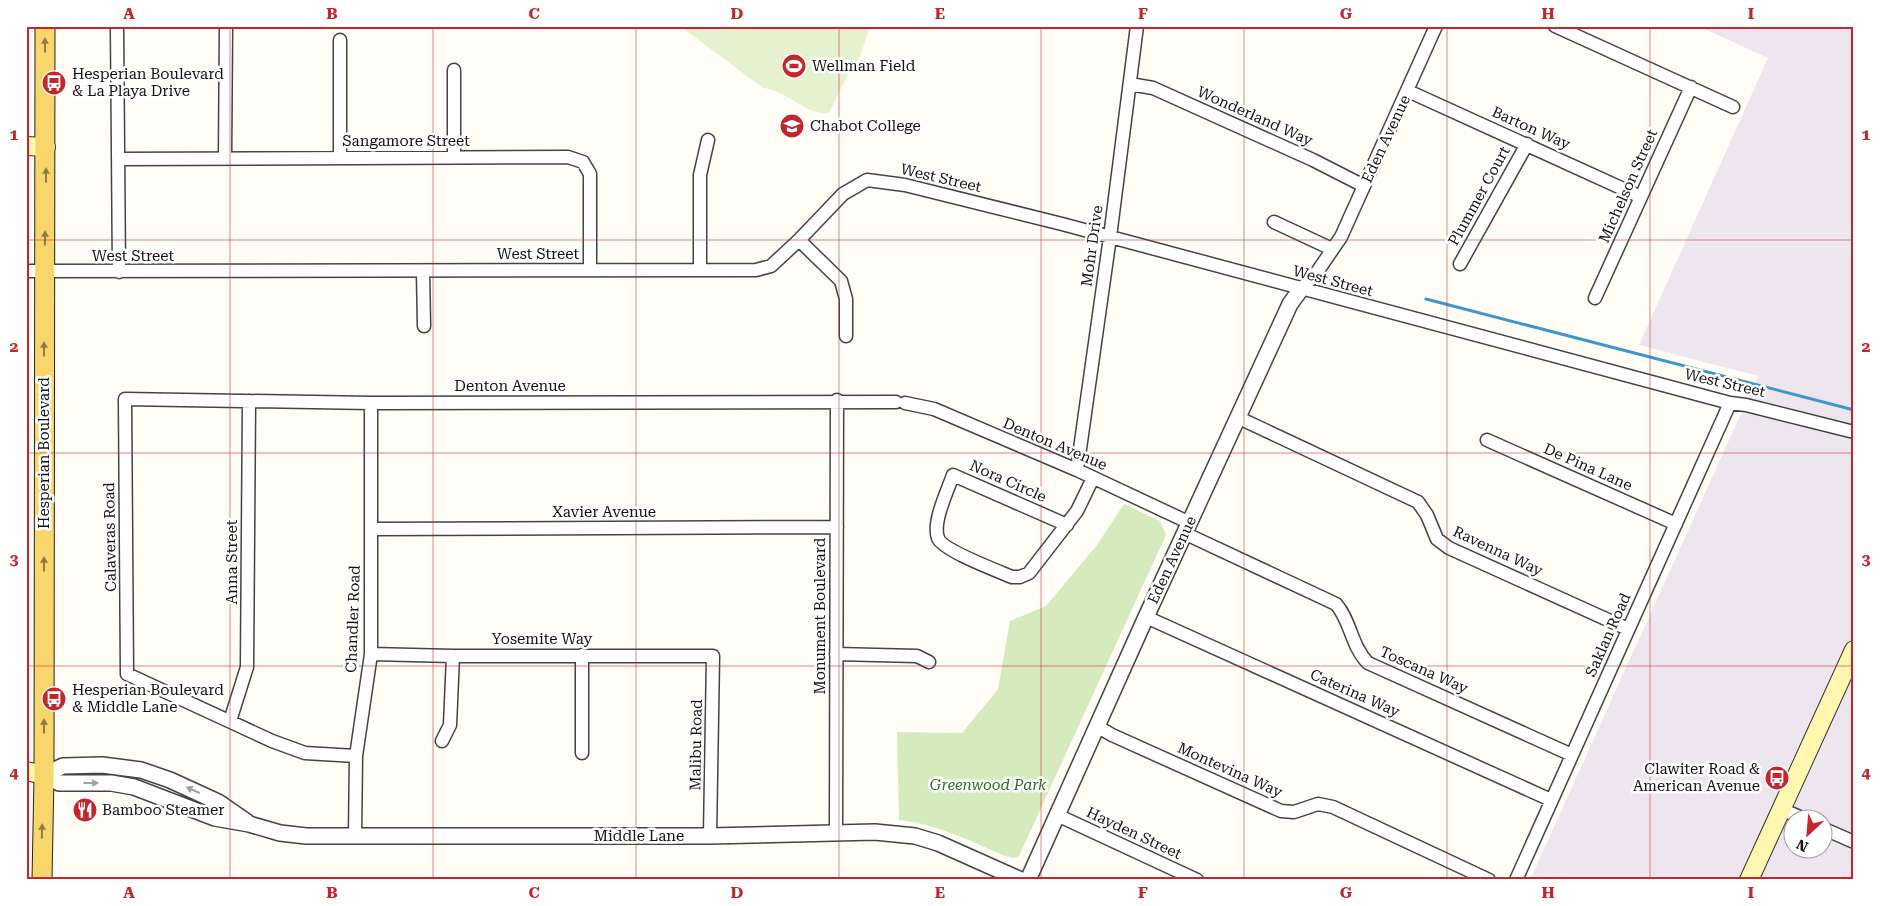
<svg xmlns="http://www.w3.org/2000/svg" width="1880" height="906" font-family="'Roboto Serif',serif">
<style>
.industrial{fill:#eee6ef;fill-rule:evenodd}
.green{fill:#d5ebbd}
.pitch{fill:#e6f2cf}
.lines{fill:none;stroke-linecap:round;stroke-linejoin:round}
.stream{stroke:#3f96cf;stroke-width:3}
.minor-casing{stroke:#444;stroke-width:15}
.tertiary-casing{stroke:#444;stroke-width:18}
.secondary-casing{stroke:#333;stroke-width:20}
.primary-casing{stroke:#222;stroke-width:21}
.minor{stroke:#fff;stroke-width:12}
.tertiary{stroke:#fff;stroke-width:15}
.secondary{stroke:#fff6b0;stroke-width:18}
.primary{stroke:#f9d66b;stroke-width:19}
.oneway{fill:#917d42}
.oneway2{fill:#a0a0a0}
.grid{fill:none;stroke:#c4262e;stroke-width:1;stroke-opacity:0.55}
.labels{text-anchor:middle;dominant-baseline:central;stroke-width:5;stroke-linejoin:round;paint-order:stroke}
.poi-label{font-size:15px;fill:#111;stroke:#fff;text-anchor:start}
.street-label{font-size:15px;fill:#111;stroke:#fff}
.park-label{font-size:15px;font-style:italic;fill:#2f6b1f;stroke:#fff}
.neatline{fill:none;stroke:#c4262e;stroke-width:2}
.grid-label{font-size:16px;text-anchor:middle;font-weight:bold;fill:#c4262e}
</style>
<rect width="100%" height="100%" fill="#fffdf5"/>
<!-- industrial -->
<path class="industrial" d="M1698,26H1854V880H1530L1758,376L1639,345L1768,58ZM1792,818H1822V848H1792Z"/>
<!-- green -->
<path class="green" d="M1124,504L1160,521L1166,535L1019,856L1014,858L1005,856C970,841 937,824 899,820L897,732L962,733L998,689L1010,621L1046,606L1097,545Z"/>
<!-- pitch -->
<path class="pitch" d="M870,26L860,57L848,75L829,113C806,116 787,90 763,88L681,27Z"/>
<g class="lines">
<!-- stream -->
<path class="stream" d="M1426,299L1854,410"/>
<defs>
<path id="minor" d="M117,26L119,272
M1555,26L1733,107
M454,70V157
M1130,84L1153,88L1313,160L1364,186
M1408,91L1641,197
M225,158L226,26
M340,158V40
M119,159L568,157L583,162L590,174V270
M1274,222L1332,249
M799,240L841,281L846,299V336
M1460,264L1527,144
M700,270V175L708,140
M26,271L756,270L771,266L799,240L843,194L867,180L905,185L1062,224L1730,403L1746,405L1854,432
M423,271L424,326
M1301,289L1315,275L1341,237L1436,26
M1595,298L1691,87
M905,403L934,409L1077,470L1190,523
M1239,418L1418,502L1427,515L1437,539L1449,548L1628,629
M1487,440L1676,524
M1077,470L1110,237L1137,26
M1067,525L953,475C948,490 932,522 938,538C942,550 998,571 1012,577H1020L1029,573L1077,511L1093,478
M372,529L837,527
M1184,533L1336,604C1351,621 1351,646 1368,663L1572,755
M1146,617L1551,800
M371,654L453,656H713L710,836
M836,654L917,656L929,662
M230,721L247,667L249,401
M1098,727L1112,735L1281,811L1294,812L1318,804L1333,807L1489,880
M442,741L450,725L453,656
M582,753V655
M356,756L305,753L272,741L127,674L125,399L371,403L896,402
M1781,809L1802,818
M1057,815L1197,880
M1822,828L1854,842
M836,832L837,400
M355,836L356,756L371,654V403
M1516,880L1730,403"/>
<path id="tertiary" d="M44,775L59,783H111L134,787L215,818L249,824L280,833L306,836H710L875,832L915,836L938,843L1021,880
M44,775L63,766L102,765L141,770L170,780L218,802L247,822
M1028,880L1146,617L1285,315L1290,304L1301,289"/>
<path id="secondary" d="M26,146L46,147
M26,771L44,775
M1749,880L1854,650"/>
<path id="primary" d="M42,880L44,775L45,26"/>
</defs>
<!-- minor casing -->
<use href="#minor" class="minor-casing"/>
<!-- tertiary casing -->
<use href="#tertiary" class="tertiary-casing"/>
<!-- secondary casing -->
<use href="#secondary" class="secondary-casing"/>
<!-- primary casing -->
<use href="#primary" class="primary-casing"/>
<!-- minor -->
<use href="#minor" class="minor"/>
<!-- tertiary -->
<use href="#tertiary" class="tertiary"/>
<!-- secondary -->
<use href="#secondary" class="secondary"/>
<!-- primary -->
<use href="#primary" class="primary"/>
</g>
<!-- one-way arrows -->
<defs><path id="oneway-solid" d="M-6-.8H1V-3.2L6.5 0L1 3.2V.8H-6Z" transform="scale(1.25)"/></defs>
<g class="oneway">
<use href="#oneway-solid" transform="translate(45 45) rotate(-90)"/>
<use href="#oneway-solid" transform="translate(46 175) rotate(-90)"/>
<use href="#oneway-solid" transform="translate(45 238) rotate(-89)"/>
<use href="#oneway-solid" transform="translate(44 349) rotate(-90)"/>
<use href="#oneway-solid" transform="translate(44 564) rotate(-90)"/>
<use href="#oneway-solid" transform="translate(44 726) rotate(-90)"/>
<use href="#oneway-solid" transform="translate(42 831) rotate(-89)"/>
</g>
<g class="oneway2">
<use href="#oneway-solid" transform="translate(91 783)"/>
<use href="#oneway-solid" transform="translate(193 790) rotate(-156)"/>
</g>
<!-- grid -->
<path class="grid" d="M230,26V880M433,26V880M636,26V880M839,26V880M1041,26V880M1244,26V880M1447,26V880M1650,26V880M26,240H1854M26,453H1854M26,666H1854"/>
<!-- icons -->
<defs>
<symbol id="stadium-disc" viewBox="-11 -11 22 22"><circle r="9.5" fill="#c4262e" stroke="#fff"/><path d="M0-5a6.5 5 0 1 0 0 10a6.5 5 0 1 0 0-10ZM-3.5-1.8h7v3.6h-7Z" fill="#fff"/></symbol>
<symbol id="bus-disc" viewBox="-11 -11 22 22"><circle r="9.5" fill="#c4262e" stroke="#fff"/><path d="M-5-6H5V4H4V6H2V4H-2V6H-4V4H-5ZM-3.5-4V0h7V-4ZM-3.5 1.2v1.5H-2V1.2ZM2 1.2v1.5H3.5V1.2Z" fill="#fff"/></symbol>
<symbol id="university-disc" viewBox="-11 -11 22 22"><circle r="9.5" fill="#c4262e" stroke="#fff"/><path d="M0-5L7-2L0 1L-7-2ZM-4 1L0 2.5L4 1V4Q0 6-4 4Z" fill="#fff"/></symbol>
<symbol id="restaurant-disc" viewBox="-11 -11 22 22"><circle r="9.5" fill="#c4262e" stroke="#fff"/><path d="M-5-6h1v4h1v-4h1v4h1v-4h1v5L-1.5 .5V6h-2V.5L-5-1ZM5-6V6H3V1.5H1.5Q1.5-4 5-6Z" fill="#fff"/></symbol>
</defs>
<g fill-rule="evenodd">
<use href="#stadium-disc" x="780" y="52" width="28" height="28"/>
<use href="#bus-disc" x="40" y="69" width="28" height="28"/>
<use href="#university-disc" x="778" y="112" width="28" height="28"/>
<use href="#bus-disc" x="40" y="685" width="28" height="28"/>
<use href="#bus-disc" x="1763" y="764" width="28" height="28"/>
<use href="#restaurant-disc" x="71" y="796" width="28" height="28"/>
</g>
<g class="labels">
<!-- poi labels -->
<g class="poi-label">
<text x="812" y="66">Wellman Field</text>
<text x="72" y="74">Hesperian Boulevard<tspan x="72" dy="17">&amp; La Playa Drive</tspan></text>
<text x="810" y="126">Chabot College</text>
<text x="72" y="690">Hesperian Boulevard<tspan x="72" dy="17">&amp; Middle Lane</tspan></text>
<text x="1760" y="769" text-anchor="end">Clawiter Road &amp;<tspan x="1760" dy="17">American Avenue</tspan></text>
<text x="102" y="810">Bamboo Steamer</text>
</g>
<!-- street labels -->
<g class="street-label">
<text transform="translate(1255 116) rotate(24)">Wonderland Way</text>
<text transform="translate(1531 128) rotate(24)">Barton Way</text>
<text transform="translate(1386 139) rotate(-65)">Eden Avenue</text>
<text x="406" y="141">Sangamore Street</text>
<text transform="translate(941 178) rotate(13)">West Street</text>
<text transform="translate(1628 186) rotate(-66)">Michelson Street</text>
<text transform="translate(1479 196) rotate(-61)">Plummer Court</text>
<text transform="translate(1092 246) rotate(-82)">Mohr Drive</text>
<text x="538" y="254">West Street</text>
<text x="133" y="256">West Street</text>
<text transform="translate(1333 281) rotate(15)">West Street</text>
<text transform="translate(1725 383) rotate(13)">West Street</text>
<text x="510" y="386">Denton Avenue</text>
<text transform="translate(1055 444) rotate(23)">Denton Avenue</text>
<text transform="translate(44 453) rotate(-90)">Hesperian Boulevard</text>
<text transform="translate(1588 467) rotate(24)">De Pina Lane</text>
<text transform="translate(1008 481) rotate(24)">Nora Circle</text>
<text x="604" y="512">Xavier Avenue</text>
<text transform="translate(110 537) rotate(-91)">Calaveras Road</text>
<text transform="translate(1498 551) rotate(25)">Ravenna Way</text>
<text transform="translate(1172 560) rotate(-65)">Eden Avenue</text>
<text transform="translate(232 562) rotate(-90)">Anna Street</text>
<text transform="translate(820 616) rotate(-90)">Monument Boulevard</text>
<text transform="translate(353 619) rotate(-88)">Chandler Road</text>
<text transform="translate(1608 635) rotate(-66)">Saklan Road</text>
<text x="542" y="639">Yosemite Way</text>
<text transform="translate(1424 670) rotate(24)">Toscana Way</text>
<text transform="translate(1355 693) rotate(24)">Caterina Way</text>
<text transform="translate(696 745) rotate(-89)">Malibu Road</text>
<text transform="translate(1230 770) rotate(24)">Montevina Way</text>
<text transform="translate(1134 833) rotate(25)">Hayden Street</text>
<text x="639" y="836">Middle Lane</text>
</g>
<!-- park labels -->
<g class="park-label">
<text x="988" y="785">Greenwood Park</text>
</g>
</g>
<!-- border -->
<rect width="1880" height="906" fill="none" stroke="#ffffff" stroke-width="55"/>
<!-- north arrow -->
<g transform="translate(1808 834) rotate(206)"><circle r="24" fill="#ffffff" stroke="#a0a0a0"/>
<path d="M0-4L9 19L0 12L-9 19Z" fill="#c4262e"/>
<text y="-8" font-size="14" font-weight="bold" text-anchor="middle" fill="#111111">N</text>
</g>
<rect x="28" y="28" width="1824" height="850" class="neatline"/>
<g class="grid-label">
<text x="129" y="19">A</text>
<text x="332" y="19">B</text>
<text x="534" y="19">C</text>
<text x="737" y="19">D</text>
<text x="940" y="19">E</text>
<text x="1143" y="19">F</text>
<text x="1346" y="19">G</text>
<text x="1548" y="19">H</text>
<text x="1751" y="19">I</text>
<text x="14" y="140">1</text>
<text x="1866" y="140">1</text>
<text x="14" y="352">2</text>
<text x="1866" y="352">2</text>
<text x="14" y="565">3</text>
<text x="1866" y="565">3</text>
<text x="14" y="778">4</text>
<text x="1866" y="778">4</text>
<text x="129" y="898">A</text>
<text x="332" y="898">B</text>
<text x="534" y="898">C</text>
<text x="737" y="898">D</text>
<text x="940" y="898">E</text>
<text x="1143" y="898">F</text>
<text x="1346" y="898">G</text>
<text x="1548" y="898">H</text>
<text x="1751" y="898">I</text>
</g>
</svg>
